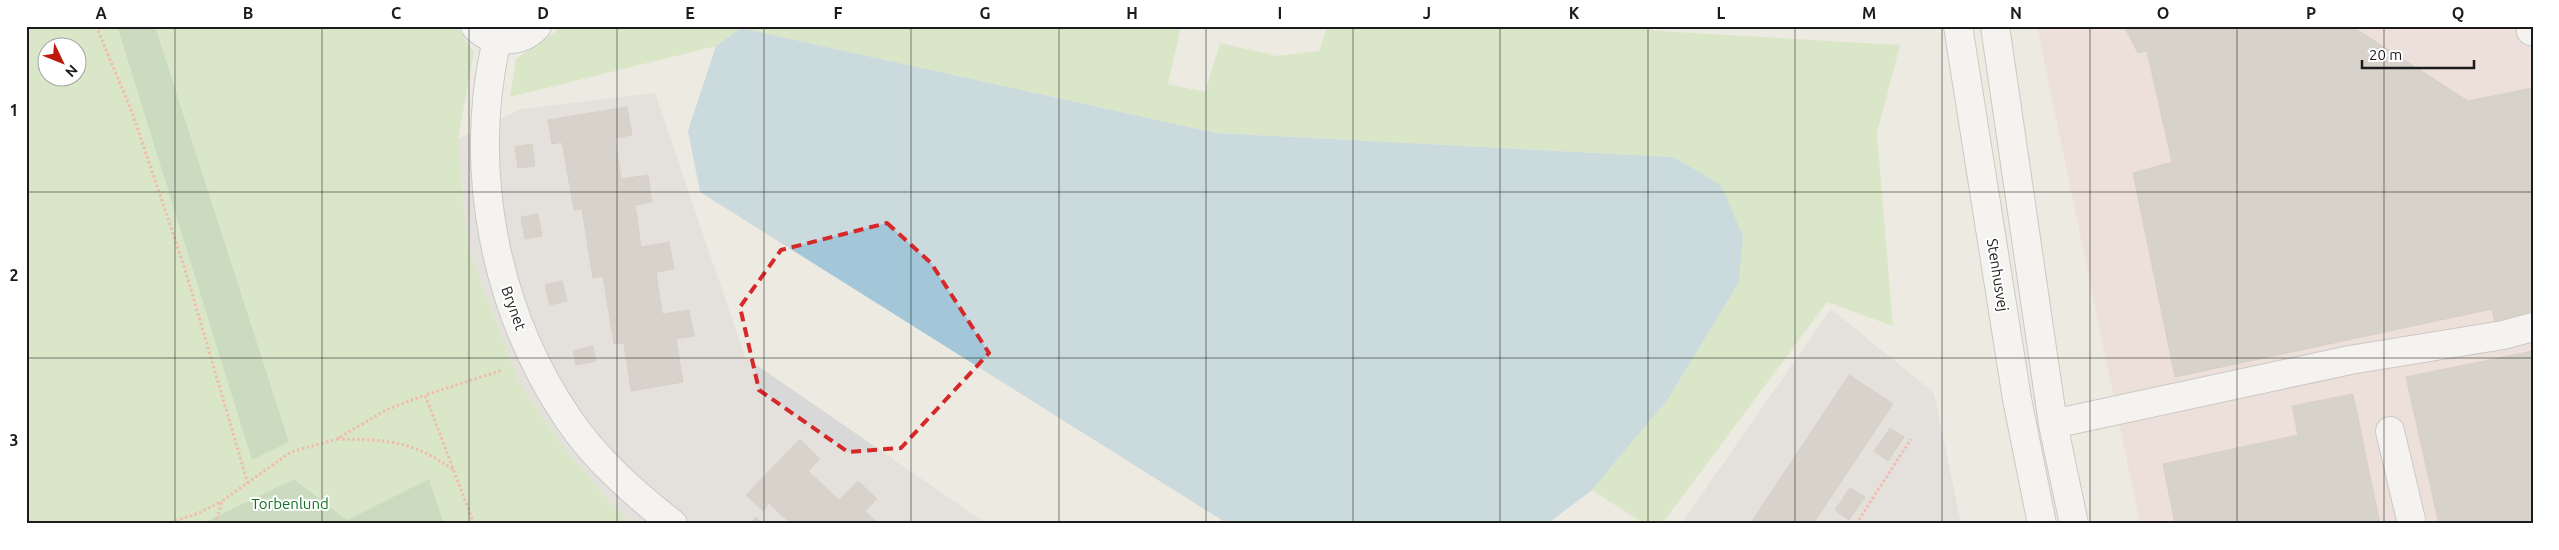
<svg xmlns="http://www.w3.org/2000/svg" width="2559" height="550" font-family="Ubuntu,sans-serif">
<style>
.residential{fill:#d9d8d8}
.commercial{fill:#edd4d1}
.grass{fill:#c1e5a9;fill-rule:evenodd}
.forest{fill:#a2ca98}
.water{fill:#a3c7d8}
.building{fill:#bcb6ae;stroke:#bdb1a4}
.lines{fill:none;stroke-linecap:round;stroke-linejoin:round}
.minor-casing{stroke:#a2a2a2;stroke-width:30}
.path{stroke:#f2866d;stroke-width:3;stroke-dasharray:2.5 2.5;stroke-linecap:butt}
.minor{stroke:#fff;stroke-width:28}
.marked{fill:none;stroke:#d62828;stroke-width:4;stroke-dasharray:10 6;stroke-linejoin:round}
.grid{fill:none;stroke:#1b1b1b;stroke-width:1;stroke-opacity:0.55}
.labels{text-anchor:middle;dominant-baseline:central;stroke-width:4;stroke-linejoin:round;paint-order:stroke}
.street-label{font-size:15px;fill:#1b1b1b;stroke:#fff}
.park-label{font-size:15px;fill:#117221;stroke:#fff}
.neatline{fill:none;stroke:#1b1b1b;stroke-width:2}
.grid-label{font-size:16px;text-anchor:middle;font-weight:bold;fill:#1b1b1b}
</style>
<rect width="100%" height="100%" fill="#eceae1"/>
<!-- residential -->
<path class="residential" d="M655,93L745,357L987,524H633L620,513L567,452L519,382L468,247L458,139L521,109Z
M1831,309L1934,393L1961,524H1681Z"/>
<!-- commercial -->
<path class="commercial" d="M2037,26H2533V524H2140Z"/>
<!-- grass -->
<path class="grass" d="M26,26H117L252,459L289,442L155,26H457L474,52L458,139L468,247L519,382L567,452L620,513L633,524H444L429,480L347,520L294,479L201,524H26ZM48,48H78V78H48Z
M556,26H1181L1168,84L1205,92L1220,43L1277,56L1319,51L1327,26H1620L1660,31L1900,45L1877,133L1893,326L1827,302L1662,524H1644L1592,490L1668,399L1739,282L1743,236L1673,157L1216,133L741,28L716,46L510,97L516,59L555,32Z"/>
<!-- forest -->
<path class="forest" d="M117,26H155L289,442L252,460Z
M294,479L347,520L429,479L444,524H201Z"/>
<!-- water -->
<path class="water" d="M741,28L1216,133L1673,157L1721,185L1743,236L1739,282L1668,399L1592,490L1547,524H1228L700,192L688,131L716,46Z"/>
<!-- building -->
<path class="building" d="M2124,26H2355L2356,29L2468,101L2533,88V321L2497,331L2492,309L2175,377L2133,173L2172,162L2147,51L2138,53Z
M627,107L632,135L615,138L621,179L648,175L652,202L635,205L641,247L669,242L674,269L656,272L662,314L689,310L694,336L676,339L683,382L631,391L624,343L614,344L603,276L593,278L582,209L574,210L562,142L552,144L548,120Z
M532,144L535,166L518,168L515,147Z
M538,214L542,236L525,239L521,217Z
M562,281L567,301L550,305L545,285Z
M593,346L596,361L576,365L573,351Z
M2533,351V524H2439L2406,377Z
M1849,375L1893,404L1813,524H1750Z
M2353,394L2380,524H2175L2163,464L2298,435L2292,406Z
M1890,428L1904,437L1888,461L1874,451Z
M800,439L820,459L808,471L839,500L858,481L877,499L865,511L878,524H791L769,503L763,511L746,495Z
M1850,488L1865,497L1849,520L1835,510Z
M756,517L763,524H749Z"/>
<g class="lines">
<defs>
<path id="minor" d="M475,26C491,44 521,44 537,26
M1958,26L2017,399L2042,524
M1995,26L2053,424L2074,524
M2531,31H2533
M497,39C467,168 494,310 569,420C596,460 635,494 673,524
M2053,424L2350,360L2503,335L2533,327
M2390,431L2412,524"/>
</defs>
<!-- minor casing -->
<use href="#minor" class="minor-casing"/>
<!-- path -->
<path class="path" d="M96,26L132,112L184,266L248,484
M337,439C389,440 410,440 454,470
M166,524L199,513L222,501
M215,524L222,501L291,452L337,439L386,410L425,395
M474,524L425,395L503,370
M1856,524L1911,439"/>
<!-- minor -->
<use href="#minor" class="minor"/>
</g>
<!-- marked area -->
<path d="M0 0H2559V550H0ZM887,223L931,263L989,353L901,448L848,452L759,390L740,307L781,250Z" fill="#eceae1" fill-opacity=".55" fill-rule="evenodd"/>
<path class="marked" d="M887,223L931,263L989,353L901,448L848,452L759,390L740,307L781,250Z"/>
<!-- grid -->
<path class="grid" d="M175,26V524M322,26V524M469,26V524M617,26V524M764,26V524M911,26V524M1059,26V524M1206,26V524M1353,26V524M1500,26V524M1648,26V524M1795,26V524M1942,26V524M2090,26V524M2237,26V524M2384,26V524M26,192H2533M26,358H2533"/>
<g class="labels">
<!-- street labels -->
<g class="street-label">
<text transform="translate(1998 275) rotate(81)">Stenhusvej</text>
<text transform="translate(514 308) rotate(70)">Brynet</text>
</g>
<!-- park labels -->
<g class="park-label">
<text x="290" y="503">Torbenlund</text>
</g>
</g>
<!-- border -->
<rect width="2559" height="550" fill="none" stroke="#ffffff" stroke-width="55"/>
<!-- north arrow -->
<g transform="translate(62 62) rotate(133)"><circle r="24" fill="#ffffff" stroke="#a4a4a4"/>
<path d="M0-4L9 19L0 12L-9 19Z" fill="#bc1b0b"/>
<text y="-8" font-size="14" font-weight="bold" text-anchor="middle" fill="#1b1b1b">N</text>
</g>
<!-- scale -->
<path d="M2362 60v8h112v-8" fill="none" stroke="#1b1b1b" stroke-width="2.5"/>
<text x="2369" y="60" font-size="15" fill="#1b1b1b" stroke="#ffffff" stroke-width="4" paint-order="stroke">20 m</text>
<rect x="28" y="28" width="2504" height="494" class="neatline"/>
<g class="grid-label">
<text x="101" y="19">A</text>
<text x="248" y="19">B</text>
<text x="396" y="19">C</text>
<text x="543" y="19">D</text>
<text x="690" y="19">E</text>
<text x="838" y="19">F</text>
<text x="985" y="19">G</text>
<text x="1132" y="19">H</text>
<text x="1280" y="19">I</text>
<text x="1427" y="19">J</text>
<text x="1574" y="19">K</text>
<text x="1721" y="19">L</text>
<text x="1869" y="19">M</text>
<text x="2016" y="19">N</text>
<text x="2163" y="19">O</text>
<text x="2311" y="19">P</text>
<text x="2458" y="19">Q</text>
<text x="14" y="116">1</text>
<text x="14" y="281">2</text>
<text x="14" y="446">3</text>
</g>
</svg>
